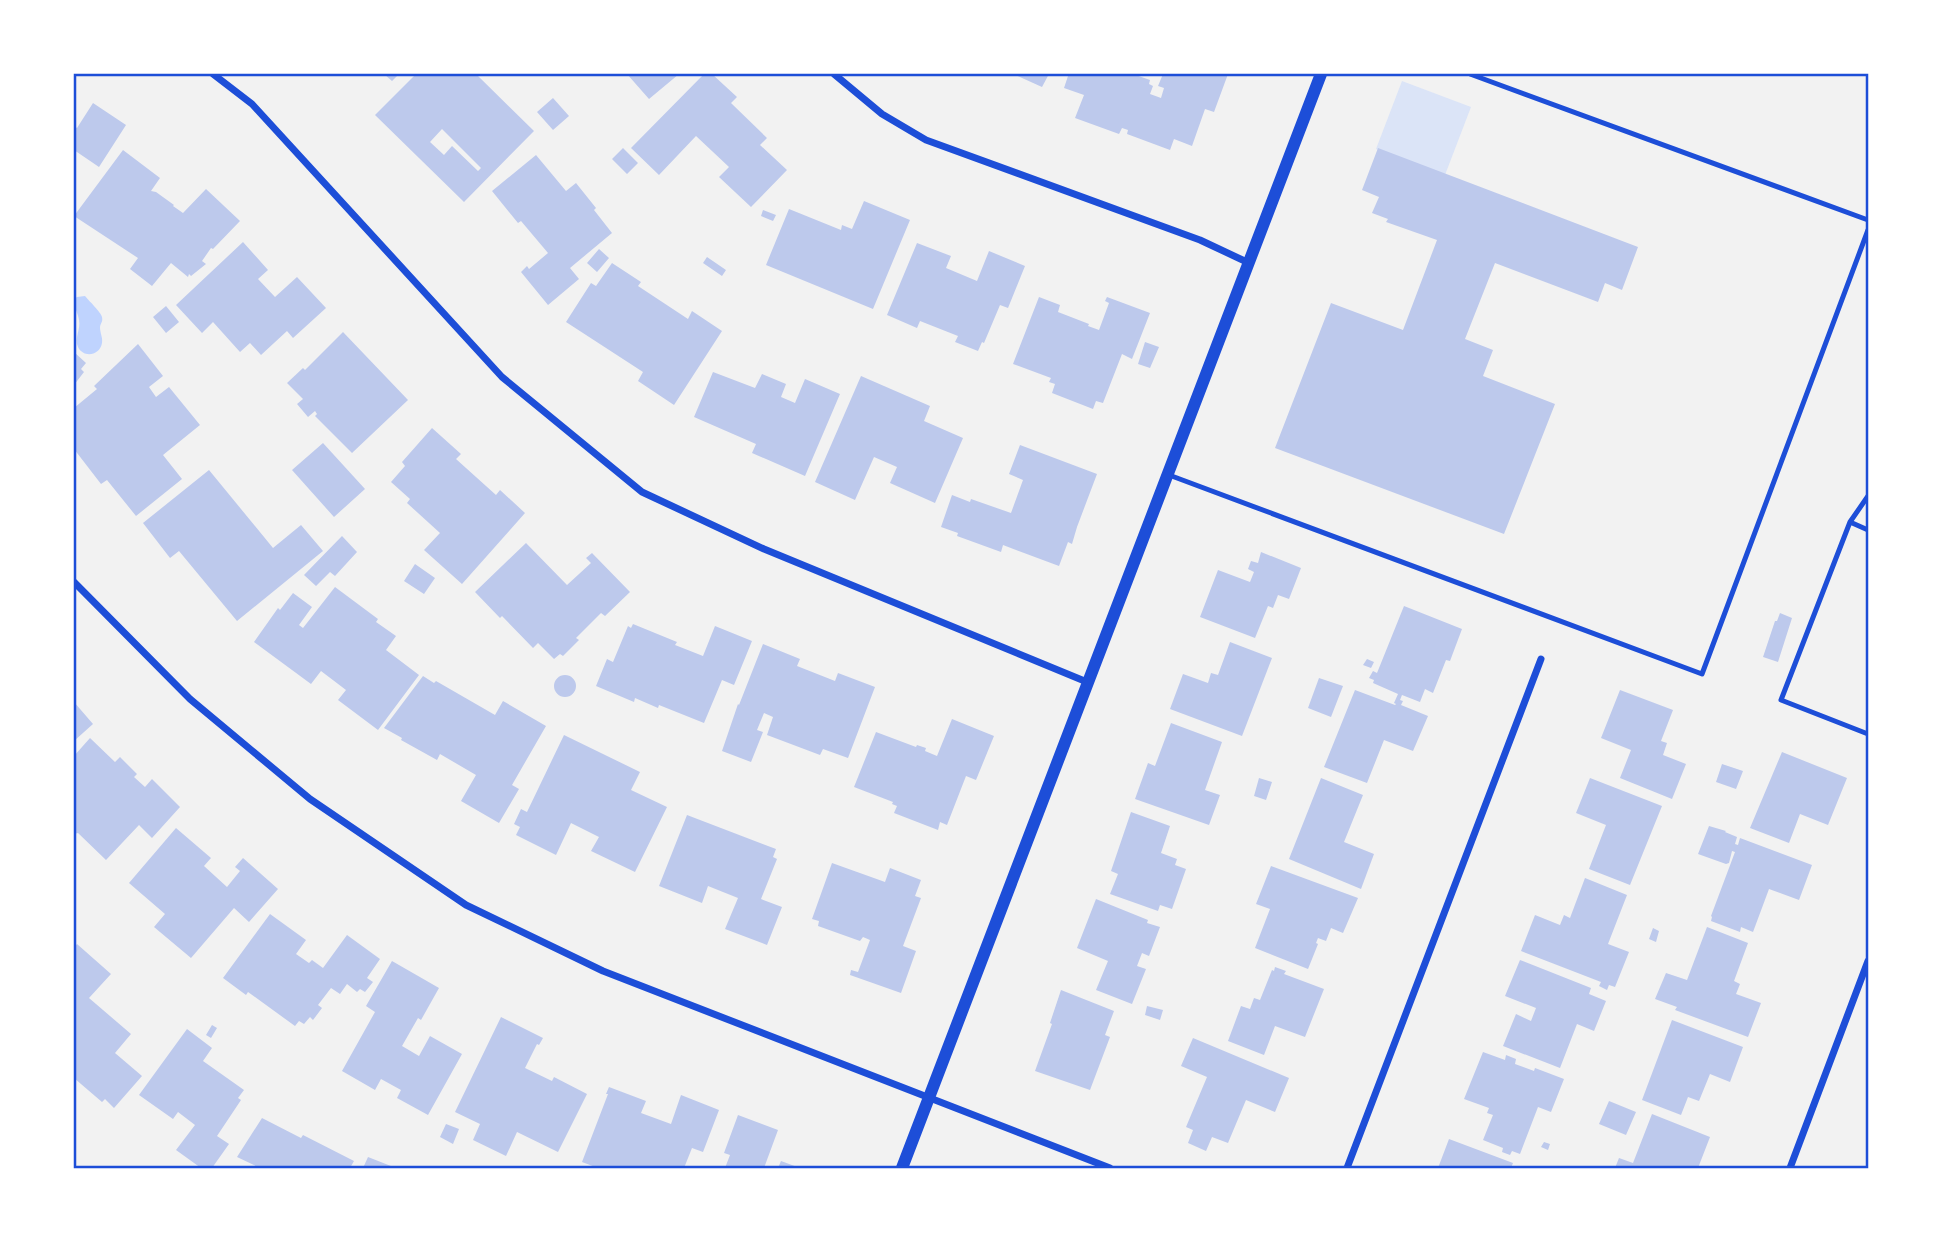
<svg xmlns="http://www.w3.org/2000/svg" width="1942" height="1242" font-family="'Alegreya Sans',sans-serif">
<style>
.green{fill:#dbe4f7}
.water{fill:#bfd3fe}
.building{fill:#bdc9ec;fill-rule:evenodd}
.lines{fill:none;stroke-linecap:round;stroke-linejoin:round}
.service{stroke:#1d4ed8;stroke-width:5}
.minor{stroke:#1d4ed8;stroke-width:7}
.tertiary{stroke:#1d4ed8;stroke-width:12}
.neatline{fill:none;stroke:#1d4ed8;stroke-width:2.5}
</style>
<rect width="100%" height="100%" fill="#f2f2f2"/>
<!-- green -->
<path class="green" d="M1402,81L1471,107L1445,175L1376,149Z"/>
<!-- water -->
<path class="water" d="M85,296C88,300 101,312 102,317C103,322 101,322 100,327C100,333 103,338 102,343C100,356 83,358 78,347C74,338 81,329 79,320C78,312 73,307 74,299L77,297Z"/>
<!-- building -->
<path class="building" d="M384,74H399L392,81Z
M416,74H476L534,131L464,202L375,115ZM442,129L481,168L478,171L452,146L444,155L430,142Z
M627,74H679L649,99Z
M704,74H712L737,97L731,103L767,138L760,145L787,170L751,207L719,177L729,167L696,136L659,175L631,148Z
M1013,74H1049L1042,87Z
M1062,74H1133L1150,80L1149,84L1153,86L1150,94L1161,98L1164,88L1158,86L1163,74H1228L1214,112L1205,109L1192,146L1174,139L1170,150L1127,134L1128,130L1122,128L1119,134L1075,118L1084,95L1064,88L1068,76Z
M553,98L569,116L553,130L537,112Z
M93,103L126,125L99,167L74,150V126L77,128Z
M623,148L638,163L627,174L612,159Z
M1378,148L1638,247L1622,290L1605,283L1598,302L1495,263L1465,339L1493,350L1483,376L1555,404L1504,534L1275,448L1331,303L1403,330L1437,240L1386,222L1388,219L1372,213L1379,197L1362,190Z
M123,150L160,178L151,191L156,192L174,205L173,206L183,213L206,189L240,221L213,249L211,248L202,261L206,264L191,276L189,274L188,277L171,263L152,286L130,269L138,258L74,216Z
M536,155L566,191L576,183L596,208L594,210L612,233L570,268L579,279L548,305L521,272L527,266L529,269L548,253L521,221L518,223L492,191Z
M864,201L910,220L873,309L766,265L789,209L841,230L842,225L852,229Z
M763,210L776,215L773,221L761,216Z
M243,242L268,270L258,279L275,297L297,277L326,308L293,338L287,331L261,355L250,343L240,352L213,322L202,333L176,305Z
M917,243L951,256L946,268L977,281L989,251L1025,266L1008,308L1000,305L984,343L982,342L978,351L955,342L958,336L920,321L917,328L887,315Z
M599,249L609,258L597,272L587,263Z
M707,257L726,270L722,276L703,263Z
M612,263L641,282L638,286L688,319L692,311L722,331L674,405L638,381L643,372L566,322L591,283L596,286Z
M1039,297L1060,305L1058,312L1089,324L1088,326L1099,330L1109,303L1105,301L1107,297L1150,313L1132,359L1122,354L1103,403L1096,401L1093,409L1052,393L1055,384L1049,382L1051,378L1013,364Z
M166,306L179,322L166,333L153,317Z
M343,332L408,400L352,453L315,416L317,414L315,411L308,417L297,404L303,399L287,383L303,368L305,370Z
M1145,342L1159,347L1150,368L1138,364Z
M138,344L163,376L149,387L156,397L169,387L200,425L163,455L182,479L136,516L107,480L101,484L74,449V408L97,389L94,386Z
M74,352L86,363L81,369L84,372L74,385Z
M713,372L755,388L762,374L786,384L781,397L795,403L805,379L840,394L805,476L752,453L756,444L694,417Z
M861,376L930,406L924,421L963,438L935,503L890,483L897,467L874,457L855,500L815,482Z
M432,428L461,454L456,459L496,495L500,490L525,513L462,584L424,550L440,533L407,503L410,499L391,482L405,466L402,462Z
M323,443L365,489L334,517L292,470Z
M1020,445L1097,474L1077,527L1072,544L1068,542L1059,566L1003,545L1001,552L957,536L958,533L941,527L952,495L970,502L971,499L1011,513L1023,480L1009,474Z
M209,470L273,548L301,525L323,551L237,621L179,551L170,558L143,523Z
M342,536L357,552L335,576L330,572L316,586L304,575Z
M526,543L567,585L591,563L586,558L592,553L630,592L605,616L601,613L576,638L579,640L563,656L560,654L554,659L538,643L533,648L502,616L500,618L475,592Z
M1261,552L1301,568L1289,599L1278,595L1273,608L1268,606L1255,638L1200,617L1218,570L1250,582L1254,572L1248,569L1251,561L1258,563Z
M415,564L435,578L424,594L404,581Z
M335,587L378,619L376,622L396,636L386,650L419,675L378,730L338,700L346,690L321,671L311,684L254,642L278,608L280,610L293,593L312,607L299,625L303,628Z
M1404,606L1462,629L1450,661L1446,660L1433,693L1425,689L1420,702L1402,695L1400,700L1403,701L1401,705L1428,716L1413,751L1384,740L1367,783L1324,767L1355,690L1395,705L1396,704L1394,703L1398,694L1373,683L1374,680L1369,678L1373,671L1377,673Z
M1780,613L1792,618L1778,662L1763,657L1775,621H1777Z
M633,624L677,642L675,645L703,656L715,626L752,641L734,685L722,680L704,723L659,705L658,708L635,698L634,702L596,686L607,659L613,662L628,626L631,628Z
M1230,642L1272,658L1242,736L1170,709L1183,674L1208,683L1211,673L1218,675Z
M763,644L800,659L797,666L835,681L838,673L875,687L848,758L823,749L820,755L767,735L773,717L764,713L757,730L763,732L751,762L722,751L738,704L739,705Z
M1367,659L1374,662L1371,668L1363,665Z
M554 686a11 11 0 1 1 22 0a11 11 0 1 1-22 0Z
M423,676L434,683L436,681L495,715L503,701L546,726L512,785L519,789L499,823L461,801L476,775L440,754L437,760L401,740L402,738L384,728Z
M1319,678L1343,686L1331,717L1308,708Z
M1620,690L1673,710L1661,741L1667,743L1663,755L1686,764L1672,799L1620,778L1631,750L1601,738Z
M74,702L93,724L74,741Z
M952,719L994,736L976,780L966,776L947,825L940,822L938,830L894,813L897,806L892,804L893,802L854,787L876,732L916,747L917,745L926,748L925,751L937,756Z
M1171,723L1222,742L1205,790L1220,795L1209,825L1135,799L1148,763L1155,766Z
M564,735L640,772L631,790L667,807L635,872L591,851L599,837L571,823L556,855L516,835L520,827L514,824L521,809L527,812Z
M90,738L115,762L120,757L137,774L134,777L145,787L152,779L180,807L152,838L139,825L106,860L78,833L74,834V756Z
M1782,752L1847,778L1828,825L1800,814L1789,843L1750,828Z
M1722,764L1743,771L1736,789L1716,782Z
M1259,778L1272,782L1266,800L1254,796Z
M1321,778L1363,795L1344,842L1374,854L1361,889L1289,859Z
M1590,778L1662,806L1630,885L1589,869L1606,825L1576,813Z
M1131,812L1170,826L1161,853L1177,859L1175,865L1186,869L1172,909L1160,905L1158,911L1110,894L1118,874L1111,871Z
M687,815L776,849L773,857L777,859L761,899L782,907L767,945L725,929L738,898L708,886L702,903L659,886Z
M1709,826L1726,831L1725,832L1737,837L1735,844L1738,845L1740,838L1812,865L1799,900L1769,889L1753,932L1741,927L1740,932L1711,921L1712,917L1711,916L1735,852L1732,851L1729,863L1726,864L1698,854Z
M176,828L211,858L204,866L227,887L240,871L235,867L243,858L278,889L249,922L234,908L191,958L154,927L165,914L129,883Z
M832,863L885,882L890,868L921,880L915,896L921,898L903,946L916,951L901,993L850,975L851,970L858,972L870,940L863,937L860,941L818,926L819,921L812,919Z
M1271,866L1358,898L1343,933L1331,928L1326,941L1318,938L1316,943L1318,944L1308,969L1255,948L1270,909L1256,904Z
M1585,878L1627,895L1608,944L1629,952L1615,987L1609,985L1607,990L1599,986L1601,982L1521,951L1535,915L1560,925L1564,915L1570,918Z
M1096,899L1148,920L1147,923L1160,927L1149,956L1142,953L1137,966L1146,969L1132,1004L1096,990L1108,961L1077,948Z
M270,914L306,940L296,954L309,963L312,960L323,968L347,935L380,959L367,978L373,982L365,992L360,989L357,992L347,984L340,994L331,988L318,1005L322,1008L313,1020L310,1017L304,1024L299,1021L295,1026L248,992L246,995L223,978Z
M1707,927L1748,943L1734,981L1740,984L1736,994L1761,1003L1748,1037L1675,1010L1677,1007L1655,999L1666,973L1687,980Z
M1653,928L1659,931L1656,942L1649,939Z
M77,944L111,974L89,998L131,1034L115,1053L142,1076L114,1108L105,1099L102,1102L74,1078V948Z
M1520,960L1591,988L1589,994L1606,1001L1594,1031L1577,1024L1560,1068L1503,1046L1516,1014L1531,1021L1536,1008L1505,996Z
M392,961L439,988L421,1020L418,1018L402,1046L419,1056L430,1036L462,1054L428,1115L397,1098L401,1090L381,1079L375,1090L342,1071L375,1012L366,1006Z
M1275,967L1286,971L1284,974L1324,989L1305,1037L1275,1026L1264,1055L1228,1041L1241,1006L1250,1009L1254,998L1260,1000L1272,970L1274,971Z
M1061,990L1114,1011L1105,1035L1110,1037L1090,1090L1035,1071L1052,1024L1050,1023Z
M1147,1006L1163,1010L1160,1020L1145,1015Z
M501,1017L543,1038L539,1045L537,1044L525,1068L552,1081L554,1077L587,1094L558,1152L517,1132L506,1156L473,1140L480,1124L455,1112Z
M1672,1020L1743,1047L1730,1082L1710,1074L1699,1101L1688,1097L1681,1115L1642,1100Z
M212,1025L217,1028L211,1038L206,1035Z
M187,1029L212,1048L203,1061L244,1090L238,1098L241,1100L217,1136L229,1144L212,1168H201L176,1150L195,1125L178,1112L173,1119L139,1095Z
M1193,1038L1289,1078L1275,1112L1246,1100L1228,1143L1212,1137L1206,1151L1188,1143L1193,1130L1186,1127L1207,1077L1181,1066Z
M1483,1052L1505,1060L1506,1055L1516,1059L1515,1064L1534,1071L1535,1068L1564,1079L1551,1112L1538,1107L1520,1154L1512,1151L1510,1155L1502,1152L1503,1148L1483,1140L1493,1115L1487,1113L1489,1108L1464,1099Z
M609,1087L646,1101L641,1113L671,1124L681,1095L719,1110L703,1152L692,1148L684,1168H620L615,1167L614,1168H598L582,1162L608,1094H606Z
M1609,1101L1636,1112L1626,1135L1599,1124Z
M1652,1114L1710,1137L1698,1168H1615L1619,1158L1633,1163Z
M738,1115L778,1130L764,1168H725L730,1155L724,1153Z
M262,1118L301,1138L303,1135L354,1161L350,1168H260L237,1157Z
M446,1124L459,1129L453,1144L440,1137Z
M1449,1139L1513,1163L1511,1168H1438Z
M1544,1142L1550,1144L1548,1150L1541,1147Z
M368,1157L396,1168H363Z
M781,1161L800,1168H778Z"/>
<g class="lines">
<!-- service -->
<path class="service" d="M1470,74L1868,220
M1169,475L1702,674L1868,230
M1868,496L1850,522L1781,700L1868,734
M1850,522L1868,530"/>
<!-- minor -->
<path class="minor" d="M213,74L252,104L502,377L642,492L764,549L1087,682
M834,74L882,114L926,140L1200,240L1249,263
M74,582L190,699L310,799L466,905L603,971L1110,1168
M1347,1168L1541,659
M1790,1168L1868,961"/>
<!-- tertiary -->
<path class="tertiary" d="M902,1168L1321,74"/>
</g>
<!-- border -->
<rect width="1942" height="1242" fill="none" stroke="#ffffff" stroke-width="150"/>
<rect x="75" y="75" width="1792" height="1092" class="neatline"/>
</svg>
